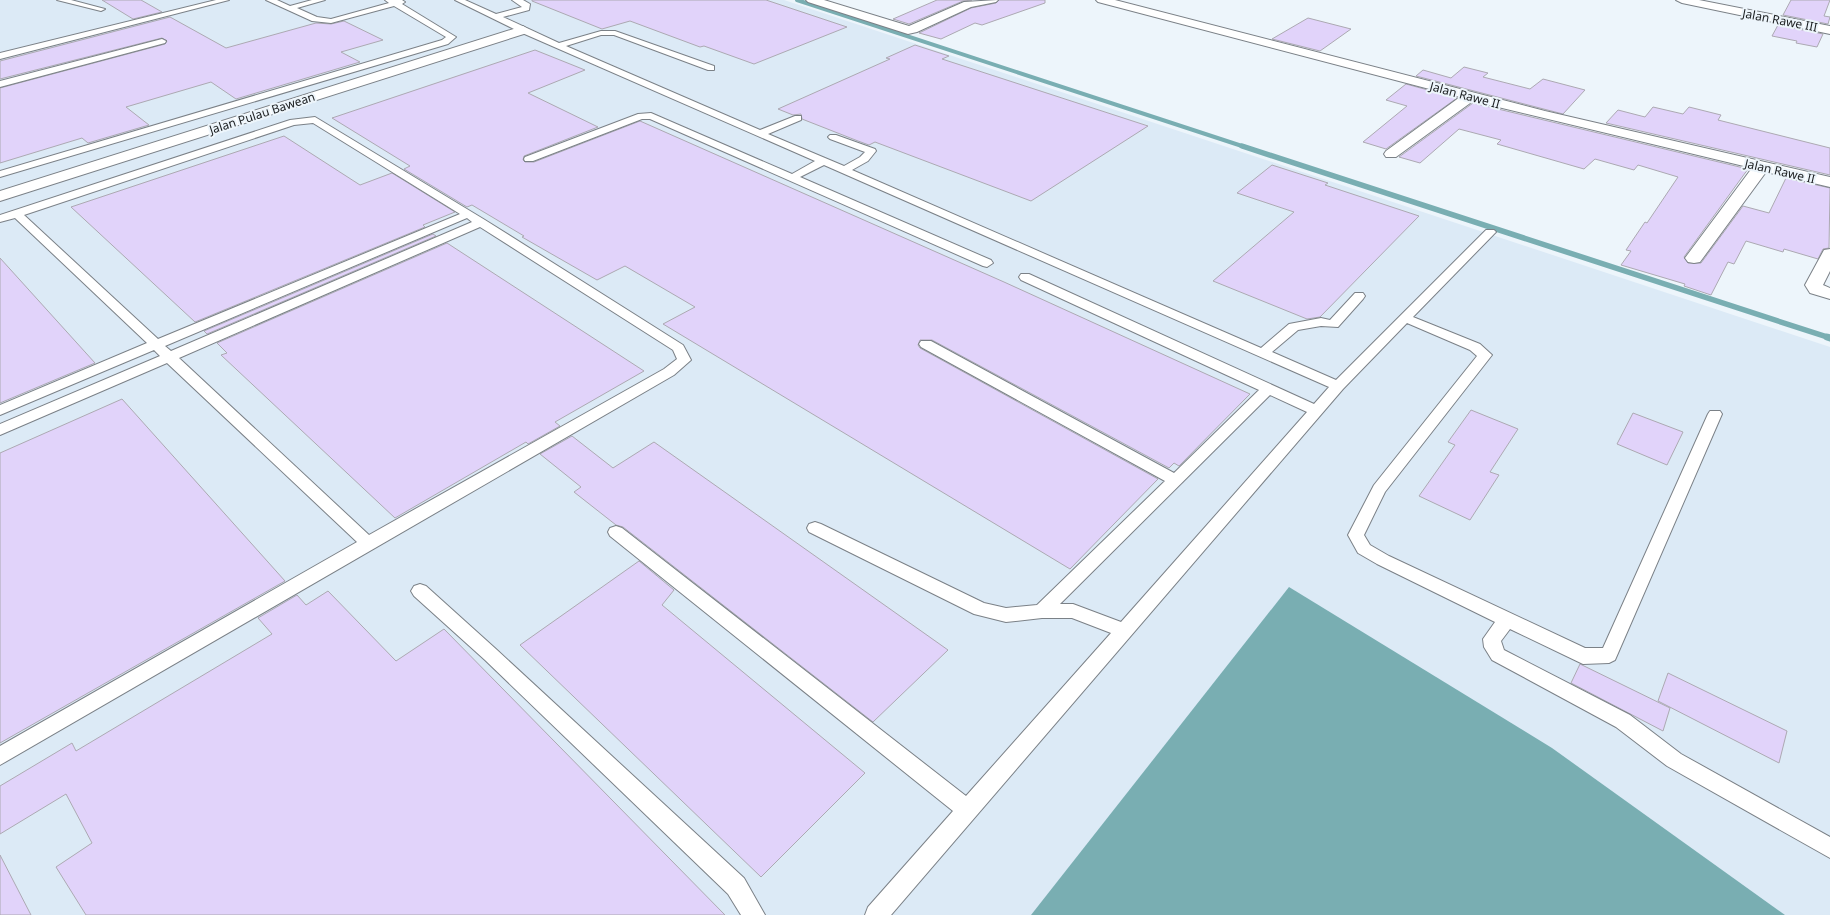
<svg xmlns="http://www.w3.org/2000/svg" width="1830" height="915" font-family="'Noto Sans',sans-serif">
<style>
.built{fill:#dceaf6}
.water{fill:#79aeb2}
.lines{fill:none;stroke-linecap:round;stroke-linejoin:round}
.stream-far2{stroke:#79aeb2;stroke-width:4}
.stream-far1{stroke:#79aeb2;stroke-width:5.5}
.stream{stroke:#79aeb2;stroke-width:7}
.building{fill:#e1d3fa;stroke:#aca9b2}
.service-casing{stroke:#7b8187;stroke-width:2}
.minor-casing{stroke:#7b8187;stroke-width:2}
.service{fill:#fff;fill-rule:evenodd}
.minor{fill:#fff;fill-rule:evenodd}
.labels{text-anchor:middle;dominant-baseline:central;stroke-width:4;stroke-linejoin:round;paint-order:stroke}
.far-street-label{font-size:12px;fill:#1b1e20;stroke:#edf5fb}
</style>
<rect width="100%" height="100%" fill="#edf5fb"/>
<!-- built -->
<path class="built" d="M0,0H784L1830,347V915H0Z"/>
<!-- water -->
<path class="water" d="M1289,587L1552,748L1785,915H1031Z"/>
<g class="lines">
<!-- stream-far2 -->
<path class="stream-far2" d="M797,0L1245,147"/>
<!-- stream-far1 -->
<path class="stream-far1" d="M1242,146L1830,338"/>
<!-- stream -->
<path class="stream" d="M1827,337L1830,338"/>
</g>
<!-- building -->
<path class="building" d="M102,0H141L162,12L133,19Z
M532,0H766L847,27L754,64L704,46L700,47L630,21L602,29L532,1Z
M937,0H972L963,1L909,24L893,19Z
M999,0H1045V3L982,25L975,23L941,39L919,33L971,8L996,3Z
M1791,0H1830L1824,16L1830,17L1828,24L1783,15Z
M170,17L226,48L316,23L331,24L344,21L383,40L341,52L360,62L236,99L211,82L126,107L149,125L88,143L82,138L0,163V88L165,44L167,41L162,38L0,79V61Z
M1308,18L1351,29L1320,51L1272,39Z
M1778,25L1823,34L1817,47L1796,43L1797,41L1772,36Z
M915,45L949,56L942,59L1148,126L1031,201L875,142L869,145L858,141L802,119L801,114L793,115L778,109L890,59L886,58Z
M535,50L585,70L528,93L598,127L524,156L523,160L525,162H534L640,121L1004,282L1250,394L1179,466L1174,463L1169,468L932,340H920L918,345L920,348L1158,479L1070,569L663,324L695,307L625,266L597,280L522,237L524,236L472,205L467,207L404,169L410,166L332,118Z
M1464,67L1488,73L1483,77L1530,89L1543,79L1585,90L1563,114L1416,76L1423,70L1451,78Z
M1406,84L1457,98L1386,149L1363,142L1407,106L1386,100Z
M1473,103L1748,169L1684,257L1688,263H1701L1743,206L1769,213L1786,178L1830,188L1829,248L1823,249L1818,259L1784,249L1783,252L1746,241L1734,264L1728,262L1711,295L1684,286L1685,284L1621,265L1631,251L1626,250L1645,222L1647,223L1678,177L1638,165L1634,170L1595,159L1584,169L1497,144L1501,140L1459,129L1420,163L1399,157Z
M1653,107L1683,114L1689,107L1721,115L1718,120L1830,148V175L1606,123L1618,110L1645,117Z
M284,136L360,185L392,173L455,212L423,225L425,227L195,322L71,207Z
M1272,165L1328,183L1325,185L1419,216L1320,317L1307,319L1213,281L1294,212L1237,193Z
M433,234L436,236L207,334L204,331Z
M447,243L644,371L555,422L560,426L528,444L526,442L395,518L221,355L227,353L217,343Z
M0,258L95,363L0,403Z
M122,399L285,581L0,743V453Z
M1471,410L1518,429L1490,472L1499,475L1470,520L1419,496L1455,445L1448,442Z
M1633,413L1683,432L1667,465L1617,444Z
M572,436L613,468L654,442L948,650L873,722L623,527L616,525L574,492L581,487L540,454Z
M639,561L674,590L662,605L865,773L761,877L520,645Z
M328,591L396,661L444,629L725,915H86L56,867L92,843L66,794L0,834V786L72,743L76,751L272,634L258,618L297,595L306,605Z
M1580,664L1670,708L1663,731L1571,683Z
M1668,673L1787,731L1779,763L1658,701Z
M0,855L31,915H0Z"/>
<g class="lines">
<defs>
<path id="service" d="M57,0H71L105,9L101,11Z
M216,0H229L0,59V53Z
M266,0H277L290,6L312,0H325L297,8L317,17L331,19L389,3L385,0H402L405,2L402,4L456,37L448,44L0,177V171L442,40L446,37L394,6L331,23L312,21Z
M455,0H465L496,14L522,7L512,0H523L530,4L529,10L503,17L559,43L601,31H615L714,66V70H708L614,35H601L566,46L760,130L795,116H801V120L768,134L844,166L860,157L865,152L830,139L828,137L830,135H836L875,149L876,151L868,161L852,170L1261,348L1289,324L1321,318L1330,320L1355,293H1363L1365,296L1363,299L1338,327L1321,326L1298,330L1272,352L1336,380L1486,230H1494L1496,232L1494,234L1413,317L1480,344L1492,355L1385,492L1364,535L1370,545L1389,556L1585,648H1603L1708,414L1710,411H1720L1722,414L1615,660L1609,663L1583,664L1510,629L1501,641L1504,650L1630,715L1681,754L1830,837V858L1667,766L1616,727L1492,660L1484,647L1483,639L1495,622L1377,564L1358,553L1348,535L1374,485L1477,356L1470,350L1407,323L1343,389L891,915H865L868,907L953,811L610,536L608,532L610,528L616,526L622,528L966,796L1111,633L1072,618H1042L1006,622L974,614L809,532L807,528L809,524L815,522L821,524L984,603L1006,608L1037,605L1165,481L921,347L919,344L921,341H931L1174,473L1259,390L1021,280L1019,277L1021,274H1029L1314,404L1329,387L824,165L800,177L991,260L993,263L987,267L983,266L650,119H642L533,161H525L524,159L525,157L638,114L651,113L792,174L815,161L520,32ZM1270,395L1307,412L1121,622L1073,604H1060Z
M162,39L166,41L165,43L0,87V81Z
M315,117L485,220L683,345L691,360L674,375L0,765V746L357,542L167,363L0,435V424L160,356L154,350L0,415V405L147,343L15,218L0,222V215L290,120ZM313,123L460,214L158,339L24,215L294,125ZM467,218L472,222L171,351L165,346ZM480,227L673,350L677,359L664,369L369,535L179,358Z
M420,584L426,586L497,650L744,878L765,915H741L728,894L485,660L414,596L411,591L414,586Z"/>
<path id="minor" d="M806,0H824L909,26L964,2L998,0L996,2L971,7L917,32L908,34L808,2Z
M1096,0H1115L1545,111L1830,177V187L1766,172L1700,262L1694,263L1688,262L1685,258L1688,254L1752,168L1473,101L1396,157H1386L1384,154L1386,151L1460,97L1098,2Z
M1676,0H1699L1830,26V34L1682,3Z
M523,26L529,30L527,33L0,201V191Z
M1830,249V271L1823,285L1830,288V299L1810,293L1805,285L1824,250Z"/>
</defs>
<!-- service casing -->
<use href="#service" class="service-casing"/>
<!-- minor casing -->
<use href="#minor" class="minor-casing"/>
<!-- service -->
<use href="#service" class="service"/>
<!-- minor -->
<use href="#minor" class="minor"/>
</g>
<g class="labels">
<!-- far-street labels -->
<g class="far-street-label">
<text transform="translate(1780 20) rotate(11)">Jalan Rawe III</text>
<text transform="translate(1465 95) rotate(15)">Jalan Rawe II</text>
<text transform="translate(262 113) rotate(-18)">Jalan Pulau Bawean</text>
<text transform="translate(1780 171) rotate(13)">Jalan Rawe II</text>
</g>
</g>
</svg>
